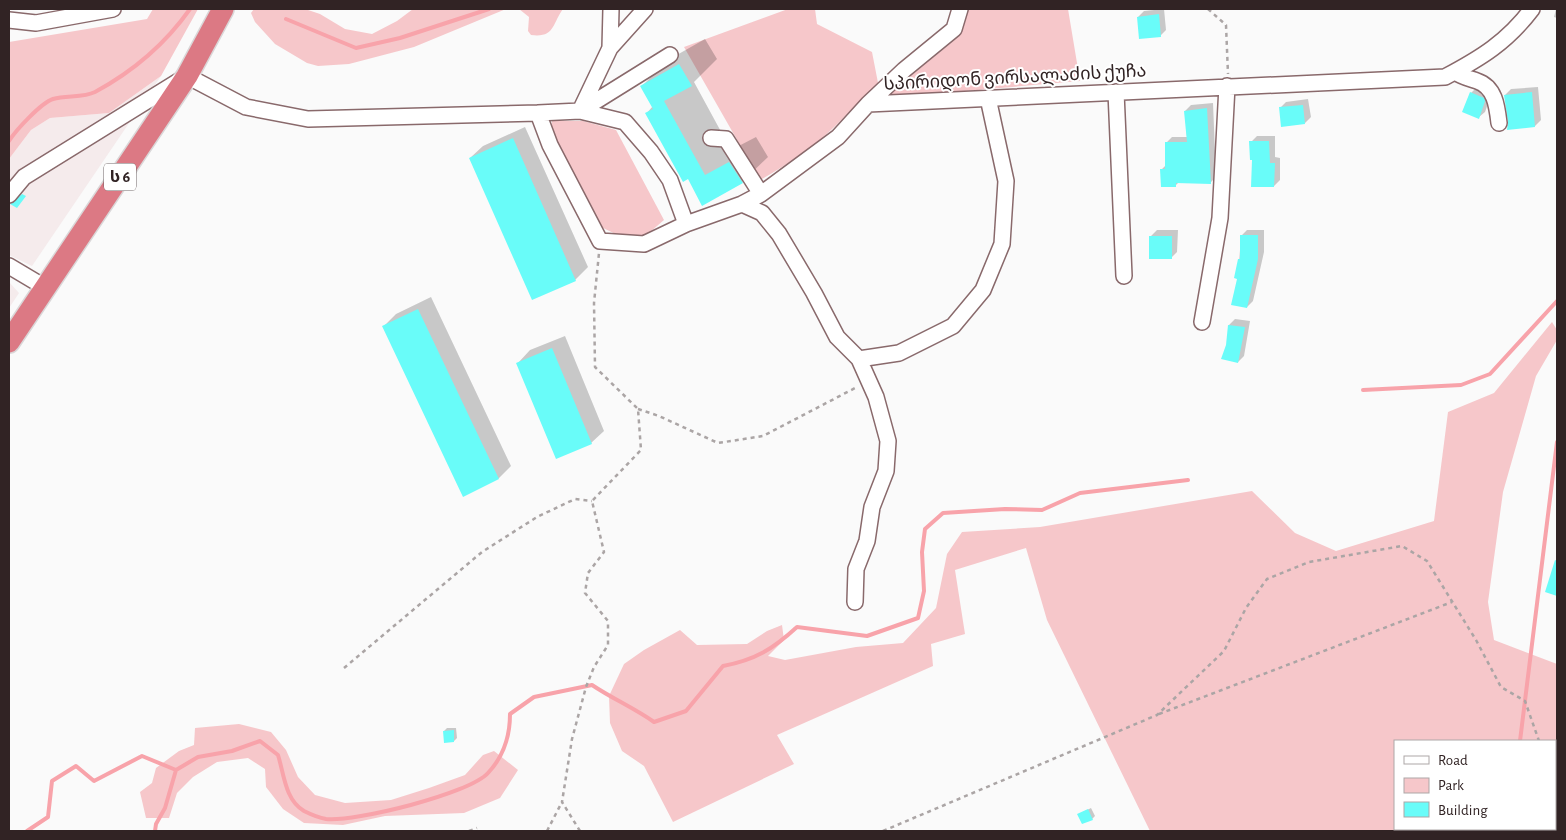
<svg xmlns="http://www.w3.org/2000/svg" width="1566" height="840" font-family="'Alegreya Sans','Noto Sans Georgian',sans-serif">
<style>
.built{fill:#f5ebec}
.green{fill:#f6c7ca;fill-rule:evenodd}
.shadow{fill:#0003}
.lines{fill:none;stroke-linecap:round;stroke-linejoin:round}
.stream{stroke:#f8a3aa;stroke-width:4}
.building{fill:#69fcf9}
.minor-casing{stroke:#89696b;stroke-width:18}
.highway-casing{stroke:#dad7d8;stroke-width:24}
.path{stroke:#aba5a5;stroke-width:2.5;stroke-dasharray:4 4;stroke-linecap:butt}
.minor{stroke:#fff;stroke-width:15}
.highway{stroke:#dc7984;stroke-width:21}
.labels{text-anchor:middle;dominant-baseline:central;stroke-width:4;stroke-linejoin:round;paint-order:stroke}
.shield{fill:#fff;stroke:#6f6566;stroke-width:1}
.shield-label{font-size:16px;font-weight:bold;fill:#312324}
.street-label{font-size:18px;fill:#312324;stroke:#fff}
</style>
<rect width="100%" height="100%" fill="#fafafa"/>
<!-- built -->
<path class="built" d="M161,76L32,266L9,255V159L31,130L50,118L109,113Z
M9,282L19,293L9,308Z"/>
<!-- green -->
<path class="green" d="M153,9H198L161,76L109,113L50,118L31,130L9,159V42L147,19Z
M254,9H305L320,14L345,29L372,34L397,21L413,9H506L414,47L349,64L318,66L307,63L275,44L255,22L251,13Z
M519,9H563C552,24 555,38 531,35L528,31L529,17Z
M788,9H815L817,24L872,52L879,88C859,98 846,117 830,131C809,151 785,166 760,180L684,47Z
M968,9H1068L1080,81L884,98L959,36Z
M552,121H583L616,130L664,220L643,238H624L601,227L551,129Z
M1552,322L1557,330V340L1536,376L1503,492L1488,602L1494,640L1557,664V831H1150L1047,620L1026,548L955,570L965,634L931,644L933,666L777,735L794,764L673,822L644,766L622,751L610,723L609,696L624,664L644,650L680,630L697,645L747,644L767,631L782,625L784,640L768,656L785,660L856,647L903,643L936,608L947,554L962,532L1040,527L1252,491L1295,533L1336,551L1434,521L1448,412L1494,393ZM1395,741H1555V829H1395Z
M239,724L271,732L286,750L298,777L315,795L345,803L391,800L429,788L465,775L483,755L494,751L518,770L500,798L464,813L385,816L343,825L304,823L283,809L266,787L265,769L248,758L217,762L193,777L177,793L169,818H146L140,792L152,783L156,768L179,751L194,745L195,728Z"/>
<!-- shadow -->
<path class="shadow" d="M1164,9L1166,30L1160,36L1138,17L1144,11Z
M1556,9H1557V18L1554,17Z
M705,39L717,59L694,82L731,150L756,137L768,157L742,182L688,178L646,114L653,106L642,86L668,60Z
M1477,87L1491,95L1485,112L1479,117L1471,93Z
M1538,87L1541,120L1535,126L1510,122L1505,95L1511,89Z
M1308,99L1311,117L1305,123L1280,108L1286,102Z
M1213,103L1216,177L1210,183L1179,182L1175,186L1161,170L1166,165V143L1172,137H1187L1185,111L1191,105Z
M525,127L588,267L575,280L470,158L483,146Z
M1257,136H1275V157L1280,158V180L1274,186L1254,158L1251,142Z
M1157,230H1178L1177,252L1171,258L1151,236Z
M1247,230H1264V252L1253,301L1247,307L1238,278L1241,236Z
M431,297L511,466L499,478L464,495L384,326L396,314Z
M1235,319L1250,321L1244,356L1238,362L1227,345L1229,325Z
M565,336L604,431L591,443L518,363L530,350Z
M447,728H456L457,738L454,741L444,731Z
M1091,808L1095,816L1092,819L1079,814Z"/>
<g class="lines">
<!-- stream -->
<path class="stream" d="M286,19L356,48L400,38L489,9
M9,141C16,130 41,103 53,99C66,95 83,98 95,92C132,72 166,43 190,9
M1363,390L1461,385L1490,374L1557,301
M1520,741L1557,442
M27,831L48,817L52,781L76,766L94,781L142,756L176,770
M155,831L156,824L165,808L176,770L198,757L232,751L260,741L278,755C284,774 285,800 304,811C310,814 320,818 326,819C355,822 469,794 488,773C504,756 510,736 510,714L534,697L592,685C613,699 634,708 654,722L686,711L723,666C755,660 773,649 797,627L867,636L918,618L924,591L922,552L925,529L943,513L1005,509L1042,510L1080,493L1188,480
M1465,831L1467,829"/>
</g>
<!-- building -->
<path class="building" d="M1159,14L1161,37L1139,39L1137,17Z
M679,64L692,86L664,101L705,175L729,162L743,183L702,206L688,179L683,182L645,113L653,109L640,86Z
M1470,92L1484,98L1485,101L1479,119L1462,112Z
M1532,92L1535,127L1507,130L1508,122L1504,95Z
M1303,105L1305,124L1281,127L1279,107Z
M1207,108L1211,184L1176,183V187H1161L1160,169H1165V142H1187L1184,111Z
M513,138L576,281L532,300L469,158Z
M1249,141H1269L1270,163H1275L1274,187H1251L1252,160H1250Z
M22,194L26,196L17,208L10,204Z
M1240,235H1258V259L1247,308L1231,305L1237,279L1234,278L1238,259H1240Z
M1149,236H1172V259H1149Z
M418,309L499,479L463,497L382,326Z
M1228,325L1245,327L1238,363L1221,359L1226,345Z
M552,348L592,444L556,459L516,363Z
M1555,560L1557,561V596L1545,592Z
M454,730V742L444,743L443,731Z
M1088,809L1093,820L1082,824L1077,814Z"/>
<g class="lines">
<defs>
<path id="minor" d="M9,20L36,23L113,9
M610,48L611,9
M1455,72C1462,77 1468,78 1477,81C1495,87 1497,106 1499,123
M1116,92L1124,276
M868,104L1445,77C1481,58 1507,42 1532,9
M580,111L610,48L645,9
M580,111L670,55
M538,113L580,111L625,122L651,152L670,180L686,224
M711,138L726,139L761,194
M9,195L24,177L187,76L246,107L308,119L538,113L550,145L600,241L644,244L686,224L742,204L761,194L838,137L868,104L904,70L954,29L960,9
M742,204L762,213L779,234L814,293L837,337L859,359L876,397L888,441L886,471L872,507L867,541L856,569L855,602
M9,266L46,288
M1202,322L1220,218L1227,86
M859,359L899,353L953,326L983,290L1002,244L1006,181L988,98"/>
<path id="highway" d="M9,342L187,76L223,9"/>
</defs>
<!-- minor casing -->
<use href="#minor" class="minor-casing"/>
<!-- highway casing -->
<use href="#highway" class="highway-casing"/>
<!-- path -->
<path class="path" d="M1208,9L1226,25L1228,74
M638,409L659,416L718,443L763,436L857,387
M344,668L482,552L537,517L575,499L592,501
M1159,714L1452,602
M1555,804L1557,807
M469,831L477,828
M547,831L562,802
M580,831L562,802L572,739L586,687L594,667L608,645V621L585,593L588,573L604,552L592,501L641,450L638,409L595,367L594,303L599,253
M883,831L1157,715L1224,651L1246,608L1267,579L1309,562L1402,546L1427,561L1476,640L1501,687L1525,701L1539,741"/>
<!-- minor -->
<use href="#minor" class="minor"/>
<!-- highway -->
<use href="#highway" class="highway"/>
</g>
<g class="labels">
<!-- shield labels -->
<rect class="shield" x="104" y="163.5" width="32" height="27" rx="4"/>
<g class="shield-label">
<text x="120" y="177">ს 6</text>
</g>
<!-- street labels -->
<g class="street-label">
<text transform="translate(1015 78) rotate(-3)">სპირიდონ ვირსალაძის ქუჩა</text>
</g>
</g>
<!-- border -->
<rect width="1566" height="840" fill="none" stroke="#312324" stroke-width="20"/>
<!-- legend -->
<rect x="1394" y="740" width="162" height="90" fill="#ffffff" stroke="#ada7a7"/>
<rect x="1404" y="756" width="25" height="8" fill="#ffffff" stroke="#ada7a7"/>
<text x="1438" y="765" font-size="15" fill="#312324">Road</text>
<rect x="1404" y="778" width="25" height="15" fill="#f6c7ca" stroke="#ada7a7"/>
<text x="1438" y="790" font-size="15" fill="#312324">Park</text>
<rect x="1404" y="802" width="25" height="15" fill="#69fcf9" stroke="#ada7a7"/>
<text x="1438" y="815" font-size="15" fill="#312324">Building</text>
</svg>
